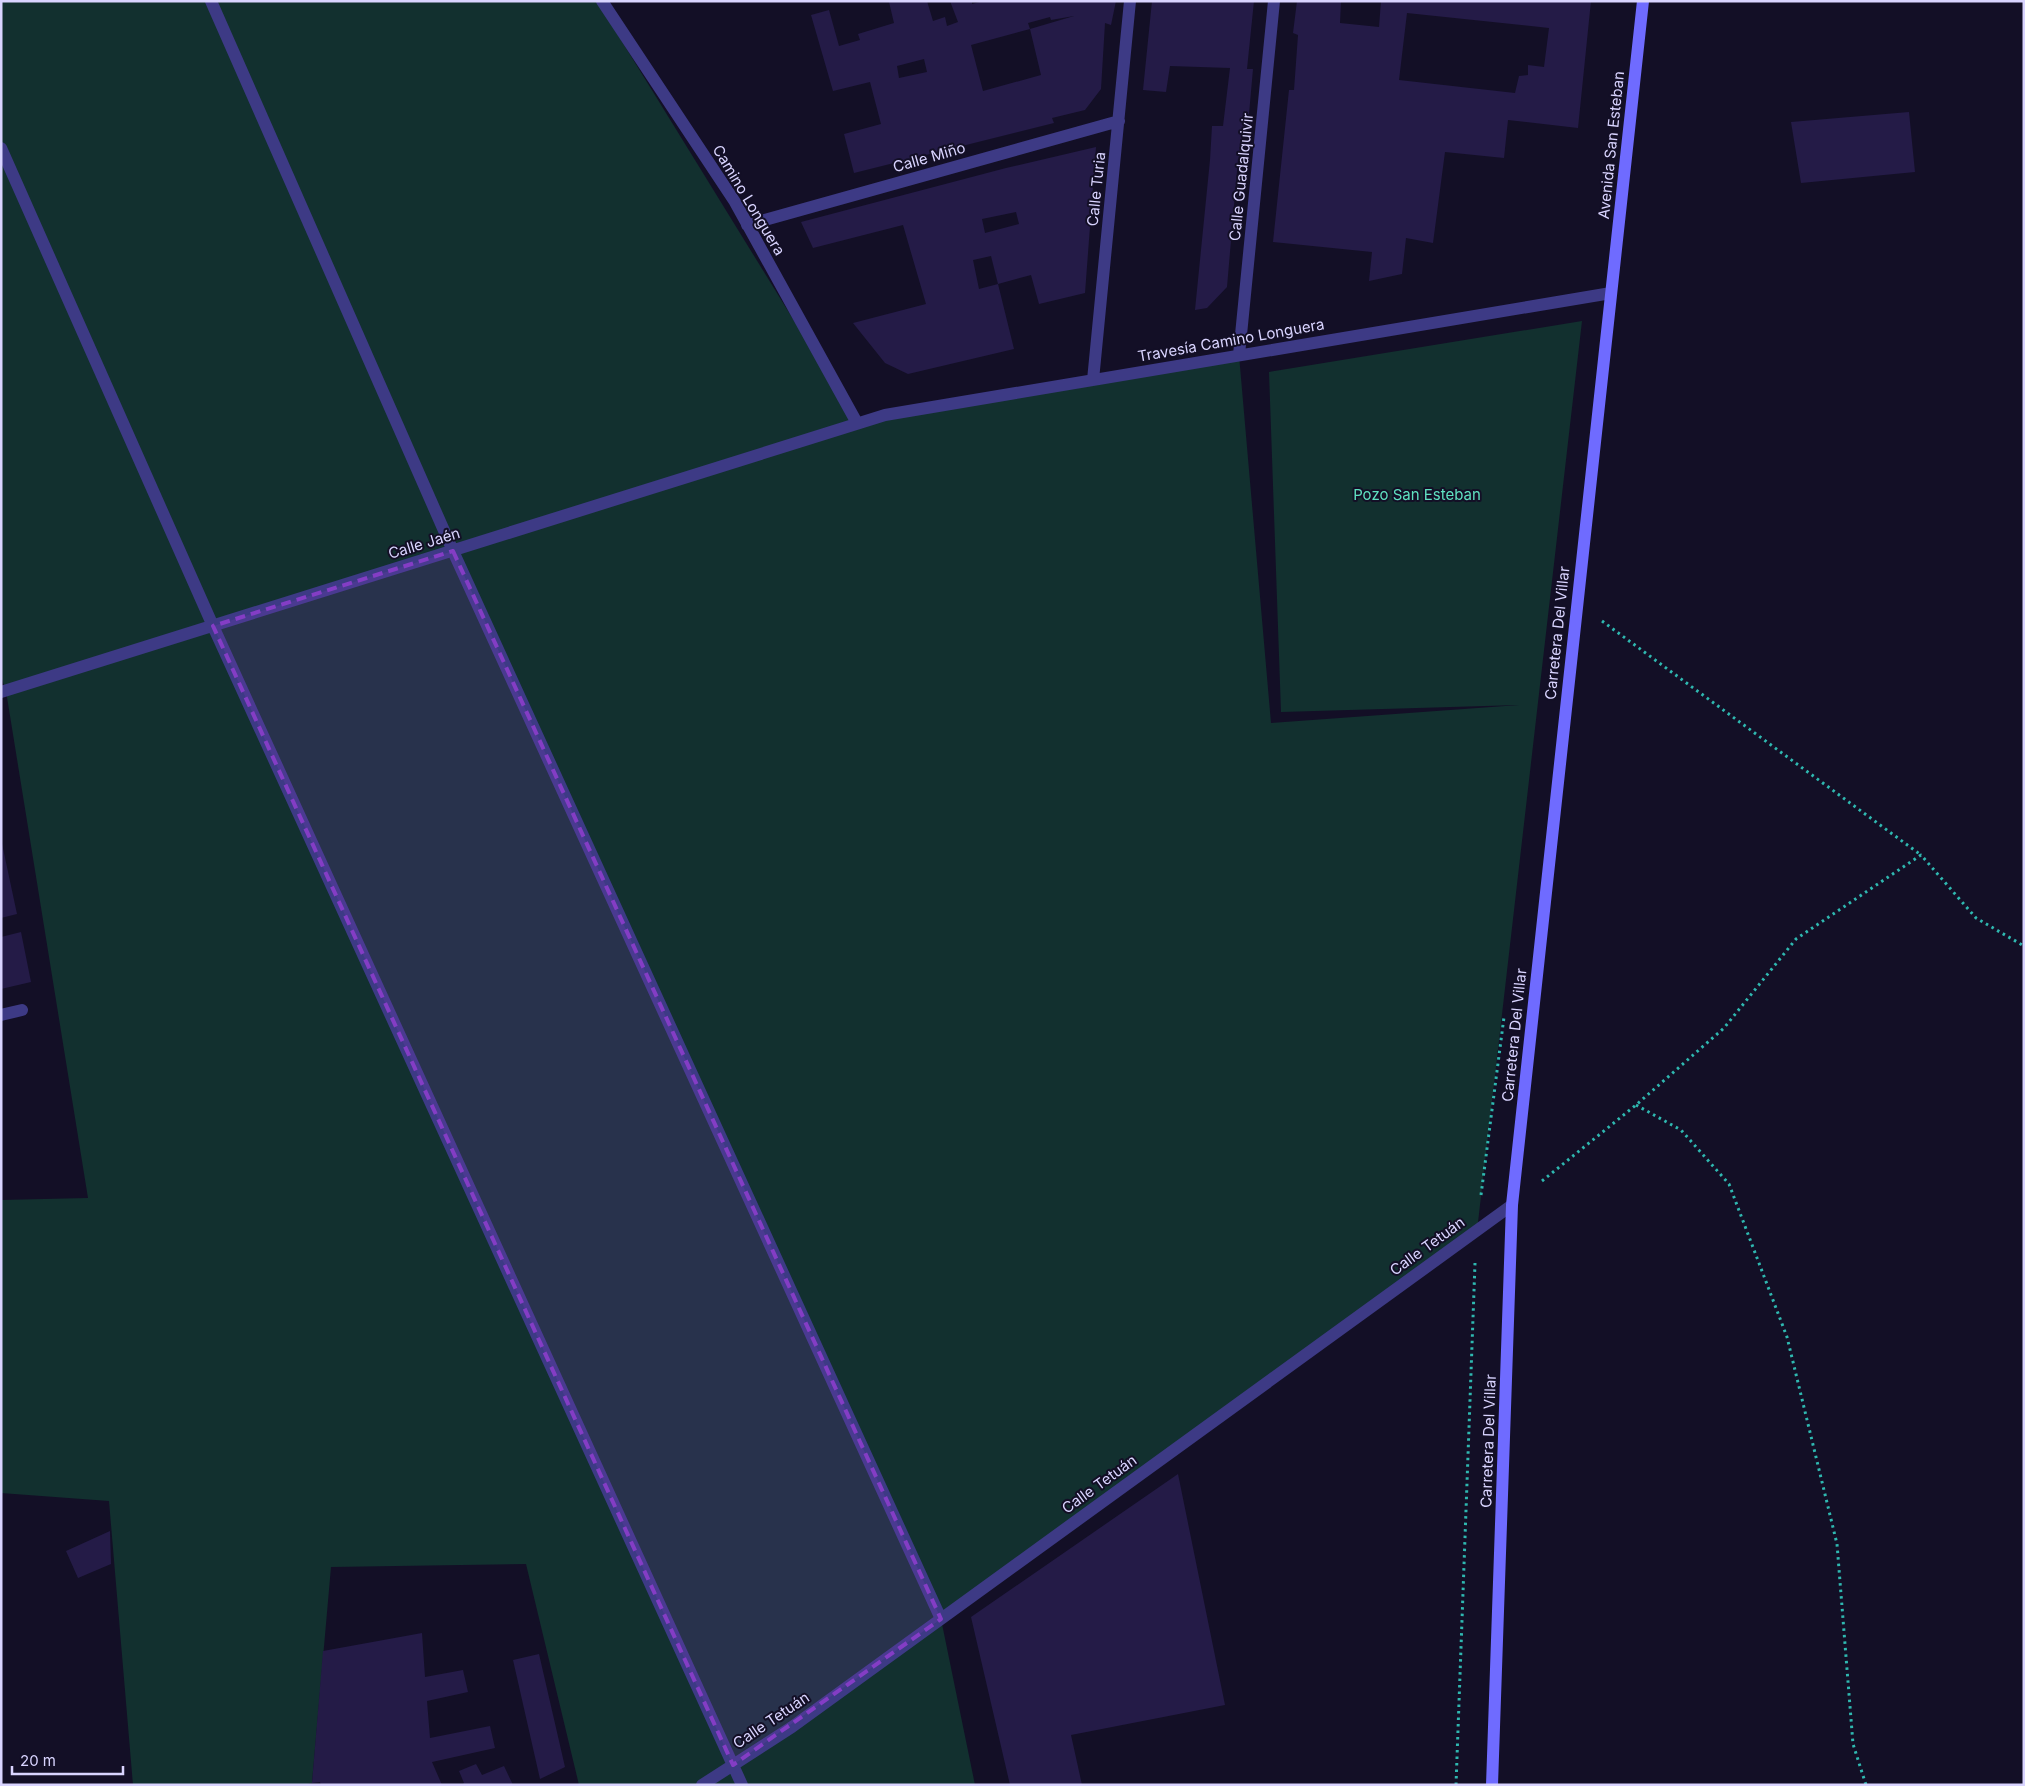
<svg xmlns="http://www.w3.org/2000/svg" width="2025" height="1786" font-family="Inter,sans-serif">
<style>
.green{fill:#12302f}
.building{fill:#241b47;fill-rule:evenodd}
.lines{fill:none;stroke-linecap:round;stroke-linejoin:round}
.path{stroke:#2fb8b0;stroke-width:3;stroke-dasharray:2.5 4;stroke-linecap:butt}
.street{stroke:#3d3a85;stroke-width:12}
.secondary{stroke:#6f6bff;stroke-width:12}
.marked{fill:#843dc5;fill-opacity:0.2;stroke:#843dc5;stroke-width:4;stroke-dasharray:10 6;stroke-linejoin:round}
.labels{text-anchor:middle;dominant-baseline:central;stroke-width:4;stroke-linejoin:round;paint-order:stroke}
.street-label{font-size:15px;fill:#d9d4ff;stroke:#130f26}
.park-label{font-size:15px;fill:#5fe0c0;stroke:#130f26}
</style>
<rect width="100%" height="100%" fill="#130f26"/>
<!-- green -->
<path class="green" d="M1,1H597L857,423L1239,355L1271,723L1519,705L1281,712L1269,372L1582,321L1477,1231L941,1619L975,1785H579L526,1564L331,1567L312,1783L303,1785H133L109,1501L1,1493V1200L88,1198L6,691L1,676Z"/>
<!-- building -->
<path class="building" d="M891,1H927L933,21L945,17L947,26L958,22L950,1H972V4L983,1H1116L1111,25L1105,23L1101,89L1085,110L1052,118L1054,123L854,173L844,134L881,124L870,82L833,91L811,15L829,10L839,46L860,40L858,34L894,23L889,2ZM1074,16L1030,29L1041,75L983,91L971,45L1030,29L1028,23L1050,17L1051,20ZM924,59L927,72L899,78L897,66Z
M1152,1H1254L1247,69H1253L1245,159H1238L1227,287L1207,308L1195,310L1210,160L1212,126H1223L1230,68L1170,66L1166,92L1143,90Z
M1297,1H1341L1340,23L1379,27L1381,1H1591L1578,128L1508,120L1504,158L1445,152L1433,243L1406,238L1402,274L1369,281L1372,252L1273,242L1289,90H1294L1298,35L1293,33ZM1407,13L1549,28L1544,67L1528,65V75L1519,76L1515,93L1399,80Z
M1909,112L1915,172L1801,183L1791,122Z
M1096,147L1085,293L1039,304L1031,275L998,284L1014,349L908,374L885,363L853,323L926,304L903,225L813,248L801,222L1006,168ZM1016,212L1019,224L985,233L982,219ZM991,256L998,284L979,289L973,260Z
M1,839L17,914L1,918Z
M21,932L31,982L1,989V937Z
M1178,1474L1225,1705L1071,1735L1082,1785H1010L971,1617Z
M110,1531L111,1564L78,1578L66,1551Z
M422,1633L425,1677L463,1670L468,1692L427,1701L430,1738L490,1726L495,1748L432,1762L442,1785H321L320,1782L312,1783L323,1651Z
M539,1654L565,1767L540,1779L513,1660Z
M476,1764L482,1775L504,1766L513,1785H462L464,1783L459,1771Z"/>
<g class="lines">
<!-- path -->
<path class="path" d="M1602,621L1921,855
M1636,1105L1681,1130L1729,1184L1787,1337L1837,1544L1853,1744L1866,1785
M1542,1181L1636,1105L1724,1028L1796,939L1921,855L1976,918L2024,946
M1481,1195L1504,1017
M1456,1785L1475,1263"/>
<!-- street -->
<path class="street" d="M211,1L453,551L941,1619
M602,1L735,202L857,423
M1,148L213,626L742,1785
M747,225L1119,121
M1239,355L1274,1
M1093,380L1130,1
M1,692L885,415L1611,293
M1,1015L22,1010
M702,1785L792,1727L1512,1205"/>
<!-- secondary -->
<path class="secondary" d="M1492,1785L1512,1205L1643,1"/>
</g>
<!-- marked area -->
<path class="marked" d="M453,551L941,1619L733,1765L213,626Z"/>
<g class="labels">
<!-- street labels -->
<g class="street-label">
<text transform="translate(1611 145) rotate(-84)">Avenida San Esteban</text>
<text transform="translate(929 157) rotate(-16)">Calle Miño</text>
<text transform="translate(1241 177) rotate(-84)">Calle Guadalquivir</text>
<text transform="translate(1096 189) rotate(-84)">Calle Turia</text>
<text transform="translate(749 200) rotate(59)">Camino Longuera</text>
<text transform="translate(1231 340) rotate(-10)">Travesía Camino Longuera</text>
<text transform="translate(424 543) rotate(-17)">Calle Jaén</text>
<text transform="translate(1557 633) rotate(-84)">Carretera Del Villar</text>
<text transform="translate(1514 1035) rotate(-84)">Carretera Del Villar</text>
<text transform="translate(1427 1246) rotate(-36)">Calle Tetuán</text>
<text transform="translate(1488 1441) rotate(-88)">Carretera Del Villar</text>
<text transform="translate(1099 1484) rotate(-36)">Calle Tetuán</text>
<text transform="translate(771 1720) rotate(-34)">Calle Tetuán</text>
</g>
<!-- park labels -->
<g class="park-label">
<text x="1417" y="494">Pozo San Esteban</text>
</g>
</g>
<!-- border -->
<rect width="2025" height="1786" fill="none" stroke="#d9d4ff" stroke-width="5"/>
<!-- scale -->
<path d="M12 1766v8h111v-8" fill="none" stroke="#d9d4ff" stroke-width="2.5"/>
<text x="20" y="1766" font-size="15" fill="#d9d4ff" stroke="#130f26" stroke-width="4" paint-order="stroke">20 m</text>
</svg>
